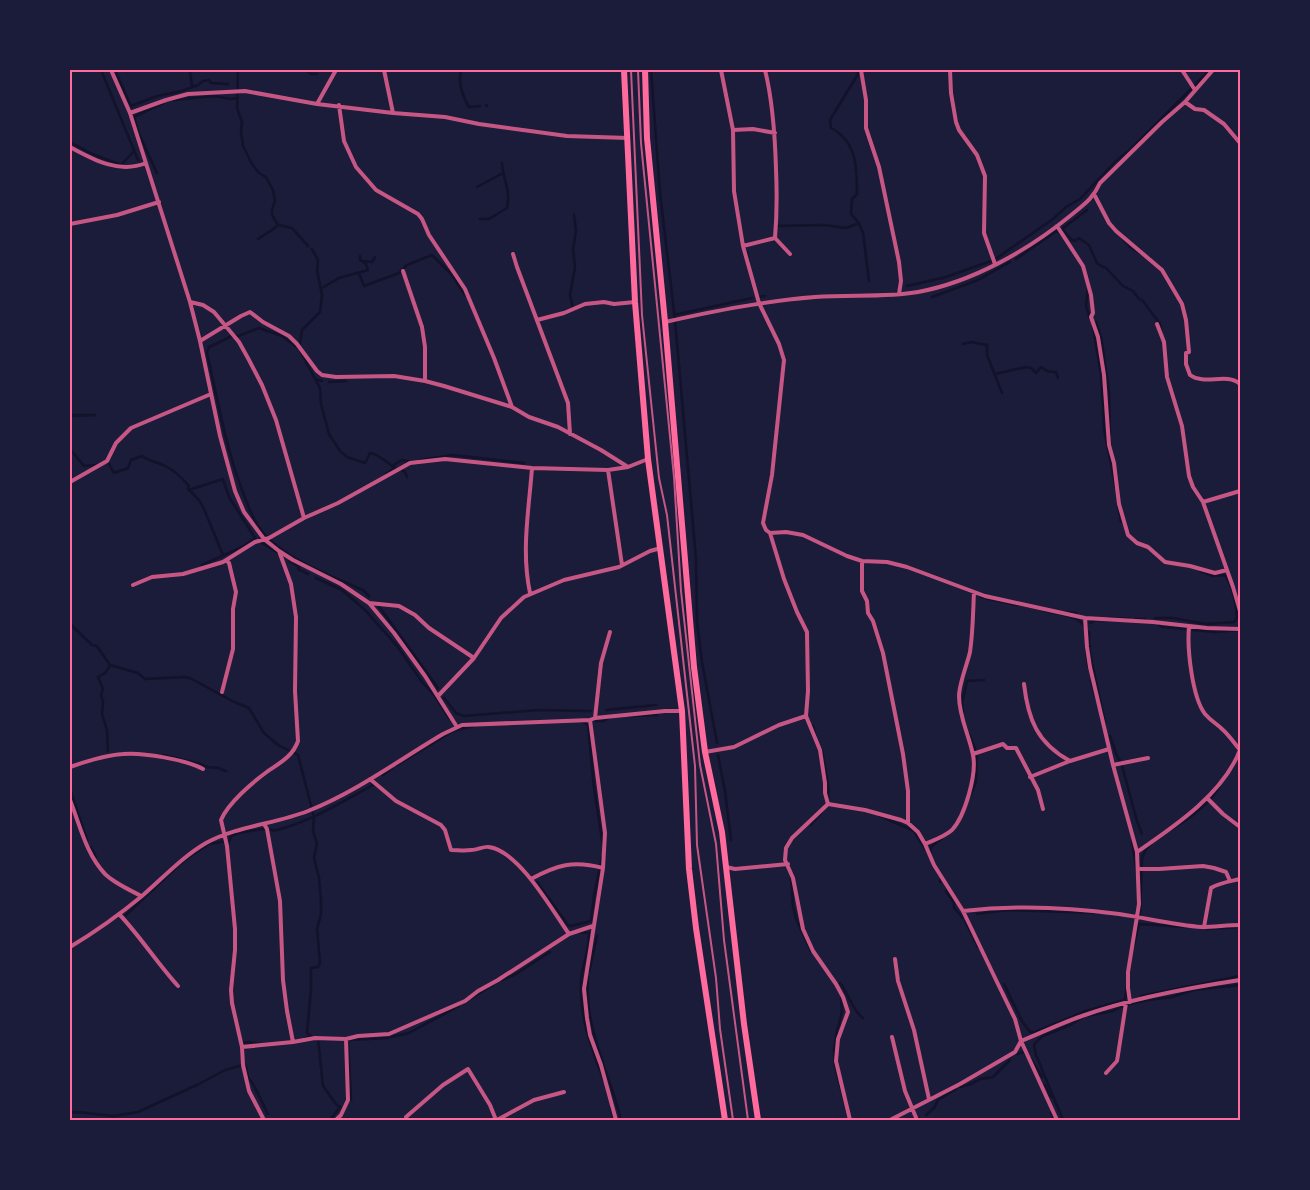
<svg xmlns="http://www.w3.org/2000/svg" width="1310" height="1190" font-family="'Alegreya Sans',sans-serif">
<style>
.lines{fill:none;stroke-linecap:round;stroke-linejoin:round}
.stream{stroke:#12122b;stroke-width:2.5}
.service{stroke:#c65784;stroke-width:2}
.minor{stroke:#c65784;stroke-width:4}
.trunk{stroke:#ff6b9d;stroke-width:6}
.neatline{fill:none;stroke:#ff6b9d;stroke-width:2}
</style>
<rect width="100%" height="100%" fill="#1b1b3a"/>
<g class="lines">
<!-- stream -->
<path class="stream" d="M101,70L138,160
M115,70L131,106L157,96L182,91L198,85L203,81L209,80L211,83L228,84
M188,70L190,71L192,86
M238,70L237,108L242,122L241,131L243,146L252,164L259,173L266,177L273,190L275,201L272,210V215L278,225L292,228L308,246
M306,70L311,74H317
M461,70C458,82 462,96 469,107L480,106
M651,70L660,193L675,320L696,559L697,622L702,662L717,743
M858,70V74L830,120L831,128C857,142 857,167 857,194L852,199L851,214L859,223L863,233L869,281
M173,100L215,96L231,99L238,98
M486,105L487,106
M70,142L90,153L121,165L134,151
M157,173L139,134L134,117L163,103
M477,187L503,173
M1087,210L1062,229L1072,240L1075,241L1079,238L1089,245L1097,263L1101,266L1106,268L1123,286L1133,291L1139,299L1143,301L1160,324L1161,330
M480,219H489L507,208C511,190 503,180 502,163
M779,226L824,225L846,228L859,223
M258,239L272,230L278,225
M1123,239L1130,247L1140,253
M312,249L318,260L317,270L322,295L320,312L302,330L299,349L320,388L321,404L329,434L340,451L347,457L365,463L370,453C380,455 387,462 395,468L386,474
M747,252L749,262
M1016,259L1055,232L1058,231L1060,233
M362,261L372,262L375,257
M359,273L364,286L399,273L407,265L432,255L452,275L465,295
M943,278L994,260L1053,219L1066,207L1080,199L1115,162L1131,149L1210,70
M907,286L942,278
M322,288L339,278L368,270L366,264L360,260V256
M1088,288L1086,306L1090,319
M758,296V297L765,296
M932,297L978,280L1010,262
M573,308L570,295L575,267L573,250L576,230L574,215
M674,315L752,298
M1096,322L1101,337L1109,391L1110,435
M1093,326L1101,375L1104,429L1116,489
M963,344L971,342L987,345V355L1002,393
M298,348L282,336L259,328L238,336H232L209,347L207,353C218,400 225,445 242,490C248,505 253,521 264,534C289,561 330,575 363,590L369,596
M1056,372L1058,378
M995,374L1026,367L1031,368L1036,373L1041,367L1047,371L1054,372
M315,379L322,381
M329,382L346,381
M70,415H95L70,416
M70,449L84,466L98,465
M420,460L453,455L524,463
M108,462L114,473L128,468L131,460L142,456C150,462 159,462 167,467C175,471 183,479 189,486L188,489L199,500L204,509L223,555
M392,466L402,460L412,462
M402,470L405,472L407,477
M189,490L223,479L229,497L255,538L244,546L202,565
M1118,506L1121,522
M259,541L278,553
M290,561L299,567L298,569L308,574
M316,578L342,590L365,610L397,646L422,682L435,696L449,718
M981,597L1017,605
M378,605L438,688
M1042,610C1055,614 1077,614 1084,626
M1064,612L1076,613
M1110,618L1129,619
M1155,618H1173L1205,624L1234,622L1237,618C1236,604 1233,587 1225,575L1213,576L1200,571
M1135,619H1145
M1090,623L1096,620L1118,621
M70,624L92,645L97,646L110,665L138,673L145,679L184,677L190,678L234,702L249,708L264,733L278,745L298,755L314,817L313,831L317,843L314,858L319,878L321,900V914L317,929L320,963L318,967L311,968V989L307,1033L311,1036L305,1038
M1158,624L1162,627L1185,629
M1193,630L1215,632L1237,630L1240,631
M1089,632L1090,654L1105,723
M1086,649L1088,666
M1091,680L1095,696
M444,698L456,713L464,716L539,710L591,711
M606,710L656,705
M963,712L962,703L967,681L984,680
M629,716L657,715
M580,720L588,725L594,788L603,846
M596,721H604L608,718
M813,726L816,737
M969,734L975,749
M1110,736L1117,756L1121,762
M821,749L822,752L829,789L828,800
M108,751L107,730L102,714L103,701L101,695L103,689L98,677L105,673L110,666
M163,755L201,764L207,767L218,768L226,771
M718,755L725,791L731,840
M397,765L453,731L473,726
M1122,766L1137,821L1142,834
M383,775L392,768
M70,789L87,840
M970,796L976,782L977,755
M880,816L914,831L925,849
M811,825L821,813
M1172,829C1191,818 1210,804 1221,784
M1132,840L1137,874
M228,845L231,836C242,831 254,830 266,829C270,829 273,831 277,830C312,821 343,801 375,784
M91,847L96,857
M930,854L931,847L941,839
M791,878L793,906L796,919L811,951
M940,880V882
M537,882L568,925L571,926L591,921L594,896L602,857
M946,891L954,903V908L963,918
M977,914L1008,910L1100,913
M126,915L179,865L192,855L209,844L227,841
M1140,916L1142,858L1146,849L1151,844
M965,921L978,947
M1207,929L1239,927
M579,932L589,933C590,950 581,966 581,983C579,1017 592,1049 604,1081
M1134,945L1139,924L1187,927
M589,972L597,936
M588,977C584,1029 609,1071 621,1120
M502,980L516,974L550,952
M840,983C848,992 853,1012 863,1018
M1004,984L1022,1021L1030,1032H1035L1086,1011L1125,1000L1127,986
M1141,996L1240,976
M472,998L493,985
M841,998L842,1011L838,1028L837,1030L834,1050L835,1066L848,1116
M391,1037L409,1033L459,1006
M320,1039H318L323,1086L336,1104L340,1107L330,1120
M242,1041L244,1043L248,1042L260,1044
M1017,1054L1024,1052L1027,1056
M1031,1059L1042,1077
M1045,1085L1051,1097
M960,1087L971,1084L980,1079L993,1077L1010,1060
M351,1100L348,1040L388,1038
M611,1108L614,1120
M70,1113L77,1112L114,1116L138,1112L199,1084L225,1070L243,1065L246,1067L248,1078C254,1081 263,1106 268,1114
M1051,1113L1053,1117
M926,1115L934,1108L938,1100L956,1089
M909,1120L919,1118
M1063,1120L1036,1055L1034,1046L1035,1043L1043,1036L1070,1025L1085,1016L1113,1011L1125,1005L1148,1000L1172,997L1193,990L1240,985"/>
<!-- service -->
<path class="service" d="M631,70L642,315L659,478L667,515L695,766L697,845L716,978L720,1029L733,1120
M638,70L641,143L674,477L681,591L700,765L716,844L724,940L748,1120"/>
<!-- minor -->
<path class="minor" d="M111,70L130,113L190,302L200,341L220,436L235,491L244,512L264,539L279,551L293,560L341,584L369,603L394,633L425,676L457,727
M384,70L393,113
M721,70L733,130L734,191L743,246L759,303L779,344L784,360L772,475L763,523L766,530L770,533L786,532L803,535L847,556L862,561L887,562L907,567L985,596L1085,618L1153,622L1207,628L1240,629
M765,70C773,102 775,135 776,169C777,192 777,215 775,238L790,254
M861,70L866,100V128L879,167L899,262L901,281L899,294
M950,70L951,93L956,122L959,130L977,155L985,176L984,233L995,264
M1182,70L1195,90
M1185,102L1195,109L1204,110L1224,124L1240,143
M317,104L336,70
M339,105L344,141L356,167L376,190L418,214L422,219L429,235L465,289L494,358L512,407
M130,113L166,100L188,94L245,91L317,104L393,113L445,117L479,124L567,136L628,138
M733,130L753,129L775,133
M70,147C94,160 119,174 146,163
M1095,196L1109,223L1116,231L1162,270L1182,304L1186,320L1189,352L1186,353V364L1190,375C1205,386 1226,372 1240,384
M70,224L117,215L159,202
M1057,226L1083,266L1091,295L1093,313L1091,317L1098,337L1104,375L1109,445L1114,463L1119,504L1128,535L1137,543L1148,547L1165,562L1190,566L1215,573L1227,570
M743,246L775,238
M513,254L517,267L568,403L570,434
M403,271L422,327L425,347V381
M190,302L203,305L214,312L239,342L249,360L262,385L276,420L304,518
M537,320L564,313L585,304L604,302L614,304L635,302
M665,322C715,311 764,301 815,297C849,294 884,298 918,292C972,282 1027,251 1070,216C1083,205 1093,199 1100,183L1162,122L1185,102L1213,70
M1157,324L1164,342L1167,377L1182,426L1189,476L1193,487L1203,502L1233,587L1240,611
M200,341L241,316L250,312L263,322L289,336L297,344L317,371L322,375L336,377L394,376L425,381L444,386L512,407L529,417L558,427L601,450L628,467
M1240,442V447
M608,470L622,565
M70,482L107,461L116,443L131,428L211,394
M1203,502L1240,491
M770,533L784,579L797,612L807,632L808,691L806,716L820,750L825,783V793L828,804L792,838L786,848L785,860L793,878L803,929L813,951L836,984L843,997L848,1012L838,1039L836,1061L850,1120
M862,561V591L867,601L868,613L873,621L883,653L903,754L908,791V823
M133,585L152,577L183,574L223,562L255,542L269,538L304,518L338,503L410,463L445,459L532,468L608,470L628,467L648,459
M530,593C521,551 529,509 532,468
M369,603L399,606L415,615L429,628L474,658
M1085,618L1087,647L1090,667L1113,765L1137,852L1139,904L1128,972V988L1130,1002
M1189,627C1187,648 1192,697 1205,714C1211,721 1216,723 1222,729C1229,735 1234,743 1240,750
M1024,684C1028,719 1037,743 1070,761L1109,749
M222,692L233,649V609L236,592L229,563L226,560
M438,696L474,658L501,618L524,597L564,580L619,567L650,551L661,548
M595,718L601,663L610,632
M590,720L605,833L603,868L584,989L587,1018L590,1035L601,1065L616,1120
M705,752L734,747L779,725L806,716
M973,754L1003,744L1007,748H1016L1038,790L1043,809
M1113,765L1148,758
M70,767C87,761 105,755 123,754C142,752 187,760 203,769
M1030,777L1070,761
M370,779L396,801L441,825L445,830L451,850C458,850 464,851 471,850C477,850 484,846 489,847C519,851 552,910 569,934
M1207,798L1223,814L1240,827
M70,800C80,825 86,854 105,874C114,883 130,890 141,896
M828,804L865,810L901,820L908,823L918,832L925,844L934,865L963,911L997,982L1015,1019L1021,1041L1057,1120
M264,824L267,829L280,901L283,980L287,1011L293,1042
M925,844C934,840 944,837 952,830C965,816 977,774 973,755C969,735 959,717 959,696C959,684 967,665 970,652C973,632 973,612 974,592
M1137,852C1175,826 1223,794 1240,750
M726,867L735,869L788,864
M1138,869H1159L1203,866L1214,868L1226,872L1230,881
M531,879C557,865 573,860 603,868
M963,911C1014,905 1067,907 1119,914C1147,918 1174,925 1202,927C1215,927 1227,925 1240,925
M119,914C140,936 157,963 178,986
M1204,927L1211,888C1218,883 1232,881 1240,879
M70,947C95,932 119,915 142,896C163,878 182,857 206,843C237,826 275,824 308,811C356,792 399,760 443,734L462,725L590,720L595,718L665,711H682
M895,959L898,981L914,1030L929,1099
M892,1037L905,1091L917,1120
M242,1047L293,1042L315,1038L346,1039L358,1036L389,1034L465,1001L478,991L498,980L569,934L593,926
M1106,1073L1117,1061L1118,1055L1126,1003
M406,1117L443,1085L468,1069L490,1105L496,1120
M264,1120L249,1091L243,1065L242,1047L232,1003L231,990L235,950V929L227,846L221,820C228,803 253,782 268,771C280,763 293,756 298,741L295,691L296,617L291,584L279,551
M336,1120L341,1115L348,1100L346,1039
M497,1120L534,1100L564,1092
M890,1120L960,1084L1015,1052L1021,1041C1041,1033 1061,1023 1082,1016C1132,998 1187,988 1240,980"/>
<!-- trunk -->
<path class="trunk" d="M624,70L635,302L648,459L682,711L689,869L696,928L725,1120
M645,70L647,138L665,322L694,667L705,752L722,832L744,1024L758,1120"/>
</g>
<!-- border -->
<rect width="1310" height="1190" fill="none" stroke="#1b1b3a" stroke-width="142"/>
<rect x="71" y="71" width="1168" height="1048" class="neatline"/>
</svg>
